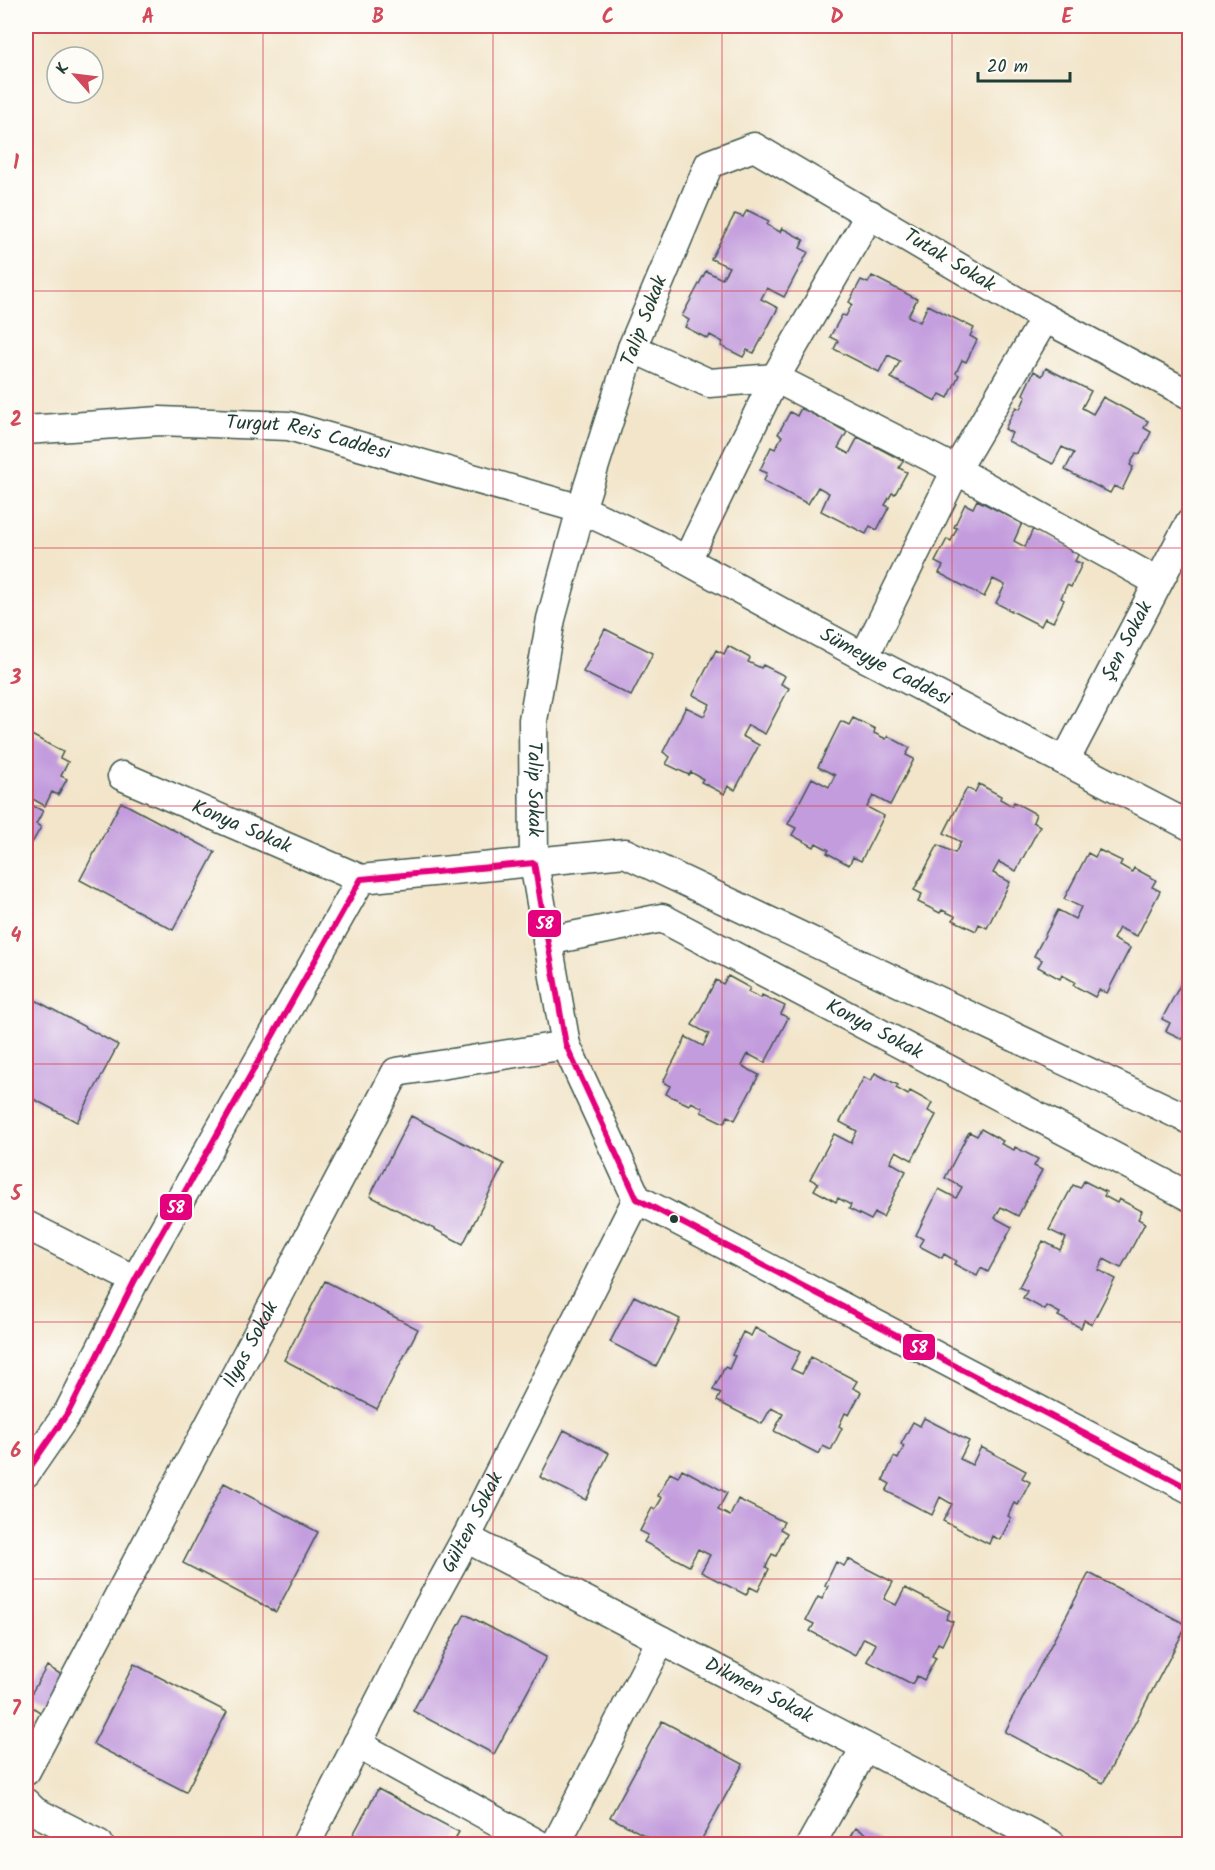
<svg xmlns="http://www.w3.org/2000/svg" width="1215" height="1870" font-family="Kalam,sans-serif">
<style>
.building{fill:#c39cdd}
.lines{fill:none;stroke-linecap:round;stroke-linejoin:round}
.minor-casing{stroke:#3f564a;stroke-width:31}
.minor{stroke:#fff;stroke-width:28}
.bus-1-casing{stroke:#fdfcf7;stroke-width:10}
.bus-1{stroke:#e5007d;stroke-width:6}
.grid{fill:none;stroke:#d1495b;stroke-width:1.5;stroke-opacity:0.55}
.bus-dot{fill:#1f3d34;stroke:#fdfcf7;stroke-width:2}
.labels{text-anchor:middle;dominant-baseline:central;stroke-width:4.5;stroke-linejoin:round;paint-order:stroke}
.street-label{font-size:20px;fill:#1f3d34;stroke:#fdfcf7}
.line-badge{stroke:#fdfcf7;stroke-width:2}
.badge-label{font-size:16px;text-anchor:middle;font-weight:bold;fill:#fff}
.neatline{fill:none;stroke:#d1495b;stroke-width:2}
.grid-label{font-size:20px;text-anchor:middle;font-weight:bold;fill:#d1495b}
</style>
<rect width="100%" height="100%" fill="#fdfcf7"/>
<filter id="ink" filterUnits="userSpaceOnUse"><feTurbulence type="fractalNoise" baseFrequency=".0167" numOctaves="2"/><feDisplacementMap in="SourceGraphic" scale="12" xChannelSelector="R" yChannelSelector="G"/><feConvolveMatrix kernelMatrix="1 2 1 2 8 2 1 2 1" color-interpolation-filters="sRGB"/></filter>
<filter id="wash" filterUnits="userSpaceOnUse"><feTurbulence type="fractalNoise" baseFrequency=".008" numOctaves="4" result="noise"/><feDisplacementMap in="SourceGraphic" scale="24" xChannelSelector="R" yChannelSelector="G"/><feGaussianBlur stdDeviation="1.35" result="paint"/><feColorMatrix in="noise" values="0 0 0 0 0 0 0 0 0 0 0 0 0 0 0 0 0 1.4 0 .05"/><feComposite in="paint" operator="in"/></filter>
<g filter="url(#wash)">
<rect width="100%" height="100%" fill="#f2e5ca"/>
<g id="blocks">
<!-- building -->
<path class="building" d="M747,210L769,221L767,225L780,232L782,228L804,240L800,248L808,252L784,297L767,288L761,299L778,308L754,353L747,350L743,357L721,346L723,342L710,335L708,339L685,327L689,320L682,316L706,271L722,279L729,267L711,259L735,214L743,217Z
M872,276L917,299L908,316L920,322L928,305L974,328L970,336L977,340L966,362L962,360L956,373L959,375L948,398L940,394L936,401L891,378L900,361L888,355L879,372L834,349L838,341L830,337L842,315L846,316L852,304L849,302L861,280L868,283Z
M1046,368L1091,391L1082,408L1093,414L1103,397L1148,421L1144,428L1151,432L1140,454L1136,453L1130,465L1133,467L1122,490L1114,486L1110,493L1065,470L1074,453L1062,447L1053,464L1008,441L1012,433L1005,429L1016,407L1020,409L1026,396L1023,394L1034,371L1042,376Z
M801,408L847,432L838,448L849,454L858,437L903,461L899,468L907,472L895,494L892,493L885,505L889,507L877,530L870,526L866,534L821,511L829,493L818,487L808,504L764,481L767,473L760,470L771,447L775,449L782,436L778,434L790,412L797,416Z
M977,500L1022,523L1014,541L1025,547L1033,529L1079,553L1075,561L1082,564L1071,587L1067,585L1061,598L1064,600L1053,622L1045,618L1041,626L996,603L1005,585L993,579L984,597L939,573L943,566L935,562L947,539L951,541L957,528L954,527L965,504L973,508Z
M605,629L653,653L631,696L583,672Z
M728,646L750,658L748,662L761,668L763,665L785,676L781,684L789,688L765,734L748,725L742,736L759,745L735,790L728,786L724,794L701,782L703,779L691,772L689,775L666,764L670,757L663,752L686,707L704,716L710,704L693,695L716,650L724,654Z
M853,718L875,729L874,733L886,739L888,736L910,748L906,755L914,759L890,805L873,796L867,807L884,816L861,861L853,857L849,865L827,853L829,850L816,843L814,847L792,835L796,828L788,824L812,778L829,787L835,775L818,767L841,721L849,725Z
M26,732L63,752L60,758L68,762L61,776L67,779L58,795L52,792L45,806L26,795Z
M979,784L1001,796L1000,799L1012,806L1014,802L1036,814L1033,822L1040,826L1016,871L999,862L993,873L1010,882L987,928L979,924L976,931L953,920L955,916L942,910L940,913L918,902L922,894L914,890L938,845L955,853L961,842L944,833L967,788L975,792Z
M26,802L43,811L36,824L41,827L32,843L26,840Z
M121,802L215,852L173,930L80,880Z
M1099,850L1122,861L1120,865L1132,872L1134,868L1156,880L1152,887L1160,891L1137,936L1119,928L1113,939L1130,948L1107,993L1099,990L1095,997L1073,985L1075,982L1062,975L1060,979L1038,967L1042,960L1034,956L1058,910L1075,919L1081,907L1064,899L1088,853L1095,857Z
M1186,974L1190,975L1189,1042L1166,1031L1170,1023L1162,1019Z
M728,976L750,988L748,992L761,998L762,995L785,1006L781,1014L788,1018L765,1063L748,1054L742,1066L759,1075L735,1120L728,1116L724,1123L701,1112L703,1108L691,1102L689,1105L666,1094L670,1086L663,1082L686,1037L703,1046L709,1034L692,1025L716,980L723,984Z
M26,995L118,1045L77,1122L26,1095Z
M875,1073L898,1085L896,1088L908,1095L910,1091L932,1103L928,1111L936,1115L912,1160L896,1151L890,1162L906,1171L883,1217L875,1213L871,1220L849,1209L851,1205L838,1198L836,1202L814,1190L818,1183L810,1179L834,1134L851,1143L857,1131L840,1122L864,1077L871,1081Z
M411,1116L504,1164L463,1244L370,1196Z
M981,1129L1003,1141L1001,1144L1014,1150L1015,1147L1038,1159L1034,1166L1042,1170L1018,1216L1001,1207L995,1218L1012,1227L988,1272L981,1268L977,1276L954,1264L956,1261L944,1254L942,1258L919,1246L923,1239L916,1235L939,1189L956,1198L962,1187L945,1178L969,1132L977,1136Z
M1084,1181L1106,1192L1104,1196L1117,1203L1119,1199L1142,1211L1138,1219L1145,1223L1121,1268L1104,1259L1098,1270L1115,1279L1092,1324L1084,1320L1081,1328L1058,1316L1060,1313L1047,1306L1045,1310L1023,1298L1027,1291L1019,1287L1043,1241L1060,1250L1066,1238L1049,1230L1073,1185L1080,1188Z
M325,1281L418,1329L377,1409L284,1360Z
M634,1296L680,1319L656,1366L610,1342Z
M755,1328L800,1352L791,1369L802,1374L811,1357L857,1381L853,1388L861,1392L849,1415L845,1413L839,1426L842,1428L831,1450L823,1446L819,1454L774,1431L783,1414L771,1408L762,1424L717,1401L721,1393L713,1390L725,1367L729,1369L735,1356L732,1355L743,1332L751,1336Z
M924,1418L969,1441L960,1459L972,1465L981,1447L1026,1471L1022,1478L1030,1482L1018,1505L1014,1503L1008,1516L1011,1518L1000,1540L992,1536L989,1544L943,1521L952,1504L940,1497L932,1515L886,1491L890,1484L883,1480L894,1457L898,1459L904,1446L901,1444L913,1422L920,1426Z
M564,1430L609,1453L586,1500L540,1477Z
M682,1469L727,1493L718,1510L730,1516L738,1499L784,1522L780,1529L787,1533L776,1556L772,1554L766,1567L769,1569L758,1591L750,1587L746,1595L701,1572L710,1555L698,1549L689,1566L644,1542L648,1535L640,1531L652,1508L655,1510L662,1498L658,1496L670,1473L678,1477Z
M224,1483L318,1532L276,1612L183,1563Z
M848,1559L893,1582L884,1599L896,1605L905,1588L950,1611L946,1619L953,1622L942,1645L938,1643L932,1656L936,1658L924,1680L917,1676L912,1684L867,1661L876,1644L864,1638L855,1655L810,1631L814,1624L806,1620L818,1597L822,1599L828,1586L825,1585L836,1562L844,1566Z
M1089,1573L1187,1625L1103,1783L1005,1732Z
M465,1614L546,1657L494,1754L413,1711Z
M134,1664L227,1712L186,1792L93,1744Z
M47,1666L72,1681L49,1718L26,1703Z
M662,1721L743,1764L699,1844H661L610,1817Z
M378,1789L459,1832L452,1844H348Z
M855,1828L886,1844H846Z"/>
</g>
</g>
<g filter="url(#ink)">
<use href="#blocks" fill-opacity="0" stroke="#3f564a" stroke-width="1.5"/>
<g class="lines">
<defs>
<g id="minor">
<path d="M870,214L775,378L956,470L1158,582"/>
<path d="M632,348L709,383L775,378L687,560"/>
<path id="s1" d="M1190,395L1045,318L754,147L709,164L632,348L581,509L551,619L533,720L534,863L566,1045L637,1199L1190,1489"/>
<path id="s2" d="M26,430L160,421L289,426L581,509L662,547L864,657L1190,826"/>
<path d="M864,657L956,470L1045,318"/>
<path id="s3" d="M1065,761L1190,522"/>
<path id="s4" d="M122,776L361,879L625,853L1190,1120"/>
<path id="s5" d="M547,941L662,918L1190,1197"/>
<path d="M26,1225L135,1280"/>
<path d="M26,1473L69,1411L135,1280L361,879"/>
<path id="s6" d="M466,1538L1051,1844"/>
<path d="M357,1744L538,1844"/>
<path id="s7" d="M26,1771L396,1072L566,1045"/>
<path d="M26,1803L34,1811L99,1844"/>
<path id="s8" d="M306,1844L422,1618L466,1538L637,1199"/>
<path d="M556,1844L661,1640"/>
<path d="M811,1844L865,1748"/>
</g>
</defs>
<!-- minor casing -->
<use href="#minor" class="minor-casing"/>
<!-- minor -->
<use href="#minor" class="minor"/>
<defs>
<path id="bus-1" d="M26,1473L69,1411L135,1280L361,879L534,863L566,1045L637,1199L1190,1489"/>
</defs>
<!-- bus-1 casing -->
<use href="#bus-1" class="bus-1-casing"/>
<!-- bus-1 -->
<use href="#bus-1" class="bus-1"/>
</g>
</g>
<!-- grid -->
<path class="grid" d="M263,26V1844M493,26V1844M722,26V1844M952,26V1844M26,291H1190M26,548H1190M26,806H1190M26,1064H1190M26,1322H1190M26,1579H1190"/>
<!-- markers -->
<circle class="bus-dot" cx="674" cy="1219" r="5"/>
<g class="labels">
<!-- street labels -->
<g class="street-label">
<text transform="translate(949 261) rotate(31)">Tutak Sokak</text>
<text transform="translate(645 321) rotate(-69)">Talip Sokak</text>
<text stroke="none"><textPath href="#s2" startOffset="284">Turgut Reis Caddesi</textPath></text>
<text stroke="none"><textPath href="#s3" startOffset="135">Şen Sokak</textPath></text>
<text stroke="none"><textPath href="#s2" startOffset="910">Sümeyye Caddesi</textPath></text>
<text stroke="none"><textPath href="#s1" startOffset="1204">Talip Sokak</textPath></text>
<text stroke="none"><textPath href="#s4" startOffset="130">Konya Sokak</textPath></text>
<text stroke="none"><textPath href="#s5" startOffset="357">Konya Sokak</textPath></text>
<text stroke="none"><textPath href="#s7" startOffset="482">İlyas Sokak</textPath></text>
<text stroke="none"><textPath href="#s8" startOffset="362">Gülten Sokak</textPath></text>
<text stroke="none"><textPath href="#s6" startOffset="330">Dikmen Sokak</textPath></text>
</g>
</g>
<g class="line-badge">
<rect x="527" y="909" width="35" height="29" rx="6" fill="#e5007d"/>
<rect x="159" y="1193" width="34" height="28" rx="6" fill="#e5007d"/>
<rect x="902" y="1333" width="34" height="28" rx="6" fill="#e5007d"/>
</g>
<g class="badge-label">
<text x="545" y="929">58</text>
<text x="176" y="1213">58</text>
<text x="919" y="1353">58</text>
</g>
<!-- margin -->
<rect width="1215" height="1870" fill="none" stroke="#fdfcf7" stroke-width="66"/>
<!-- north arrow -->
<g transform="translate(75 75) rotate(298)"><circle r="28" fill="#fdfcf7" stroke="#a4b0a9" stroke-width="1.5"/>
<path d="M0-4.5L10 22L0 15L-10 22Z" fill="#d1495b"/>
<text y="-9" font-size="16" font-weight="bold" text-anchor="middle" fill="#1f3d34">K</text>
</g>
<!-- scale -->
<path d="M978 72v9h92v-9" fill="none" stroke="#1f3d34" stroke-width="3"/>
<text x="987" y="72" font-size="18" fill="#1f3d34" stroke="#fdfcf7" stroke-width="4.5" paint-order="stroke">20 m</text>
<rect x="33" y="33" width="1149" height="1804" class="neatline"/>
<g class="grid-label">
<text x="148" y="23">A</text>
<text x="378" y="23">B</text>
<text x="608" y="23">C</text>
<text x="837" y="23">D</text>
<text x="1067" y="23">E</text>
<text x="16" y="169">1</text>
<text x="16" y="426">2</text>
<text x="16" y="684">3</text>
<text x="16" y="942">4</text>
<text x="16" y="1200">5</text>
<text x="16" y="1457">6</text>
<text x="16" y="1715">7</text>
</g>
</svg>
